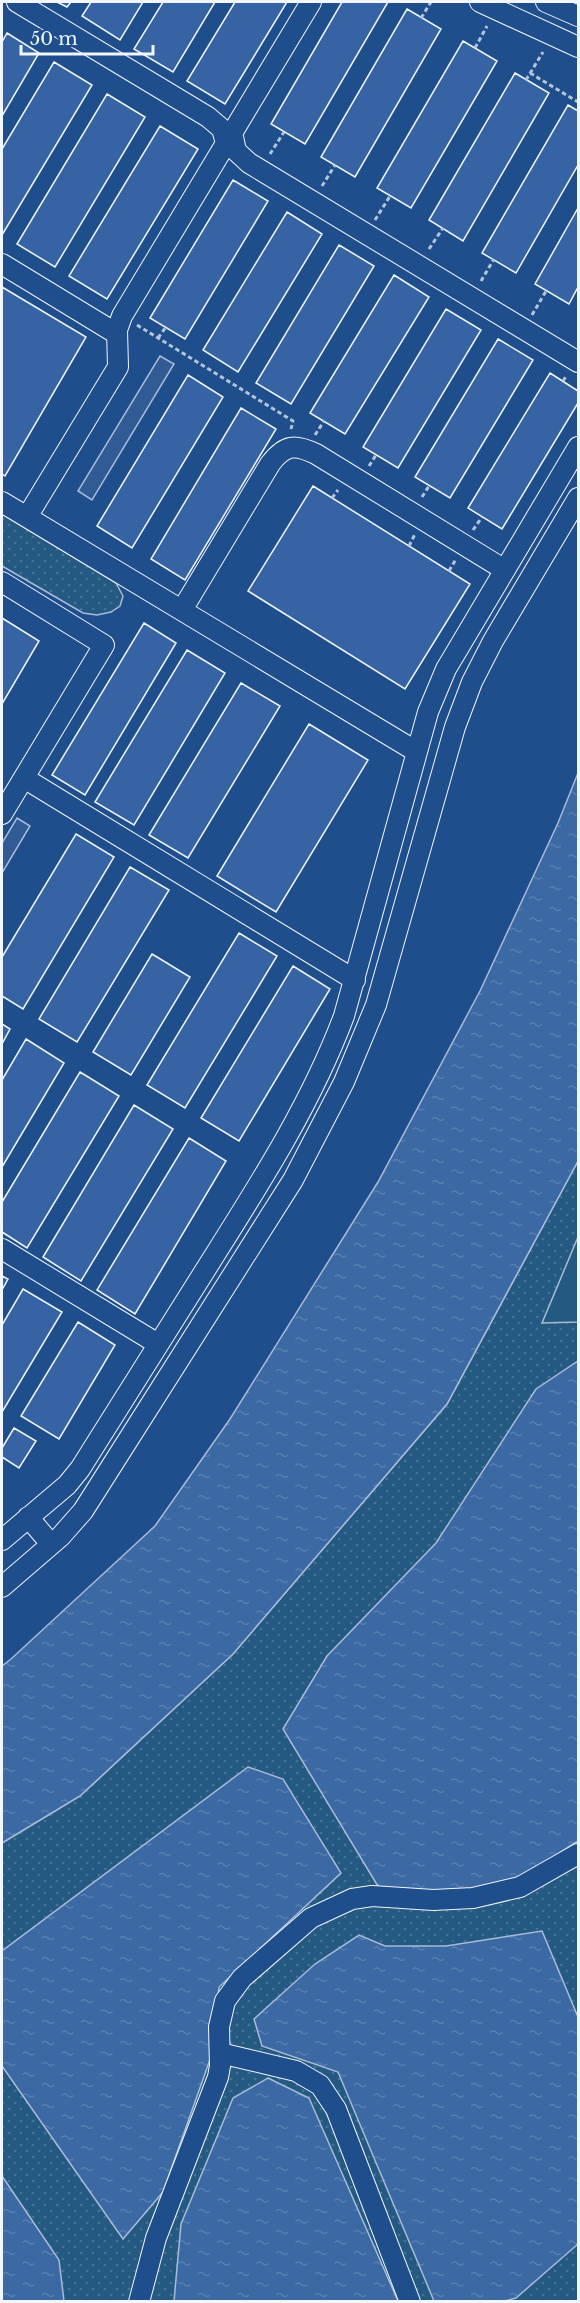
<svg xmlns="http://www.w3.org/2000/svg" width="580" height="2303" font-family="'Libre Baskerville',serif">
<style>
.grass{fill:url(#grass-dots);stroke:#a8bbd7;stroke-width:1.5}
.park{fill:#245a82;stroke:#a8bbd7;stroke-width:1.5}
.parking{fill:#305b95;stroke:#a8bbd7;stroke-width:1.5}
.water{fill:url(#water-ripples);stroke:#a8bbd7;stroke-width:1.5}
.building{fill:#3563a3;stroke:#f2f6ff;stroke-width:1.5}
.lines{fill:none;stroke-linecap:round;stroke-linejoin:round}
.minor-casing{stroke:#f2f6ff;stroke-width:22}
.path{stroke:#b3c4dc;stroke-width:3;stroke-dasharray:4.5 3;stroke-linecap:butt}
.minor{stroke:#1f4e8c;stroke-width:20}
</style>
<defs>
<pattern id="grass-dots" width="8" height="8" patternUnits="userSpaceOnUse" patternTransform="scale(1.5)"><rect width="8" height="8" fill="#245a82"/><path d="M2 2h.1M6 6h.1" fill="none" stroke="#447295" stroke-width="1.8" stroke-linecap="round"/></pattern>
<pattern id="water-ripples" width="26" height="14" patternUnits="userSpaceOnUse" patternTransform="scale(1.5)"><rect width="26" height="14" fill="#3b69a3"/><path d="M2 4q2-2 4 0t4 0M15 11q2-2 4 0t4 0" fill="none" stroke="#587fb1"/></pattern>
</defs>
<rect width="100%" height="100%" fill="#1f4e8c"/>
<!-- grass -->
<path class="grass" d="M2,514L116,583L123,596L120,606L111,612L97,615L83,613L2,566Z
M578,1161V2301L2,2302V1843L80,1796L233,1654L447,1404Z"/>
<!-- park -->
<path class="park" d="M578,1237V1322L542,1323Z"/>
<!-- parking -->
<path class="parking" d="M160,356L174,364L92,500L78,491Z
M17,818L30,826L2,873V843Z"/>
<!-- water -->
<path class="water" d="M578,773V1161L447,1404L233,1654L80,1796L2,1843V1666L11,1659L155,1526L230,1419L378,1182L480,991L558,823Z
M578,1361V1841L498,1893H382L283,1729L327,1656L436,1543L536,1389Z
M248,1767L283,1779L341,1873L219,1987L213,2051L163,2192L123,2239L2,2066V1951Z
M542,1931L578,2017V2244L516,2298L505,2301H434L338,2072L262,2046L254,2019L315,1964L359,1935L385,1946H446Z
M268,2078L309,2098L398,2301H174L181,2224L233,2098Z
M2,2176L59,2260L64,2301H2Z"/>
<!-- building -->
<path class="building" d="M57,2H71L67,7Z
M91,2H143L120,40L82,16Z
M163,2H215L173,72L134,49Z
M235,2H287L225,104L187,81Z
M342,2H388L305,144L271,124Z
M407,9L441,29L355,177L321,157Z
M7,33L39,53L2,116V42Z
M463,41L497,61L411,208L377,188Z
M54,62L92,85L2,235V149Z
M515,73L549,93L463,241L429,220Z
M107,94L145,117L55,267L17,244Z
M568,105L578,111V165L516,273L482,253Z
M160,126L198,149L107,299L69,276Z
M233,180L268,201L185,339L150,318Z
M578,208V287L569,304L535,284Z
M287,212L322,234L238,372L203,350Z
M339,245L374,266L291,404L256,383Z
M394,275L429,297L345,434L310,413Z
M2,287L86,337L5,476L2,474Z
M446,309L481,330L398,468L363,447Z
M498,339L533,360L450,498L415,477Z
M550,373L578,391V403L502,529L468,508Z
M188,375L223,397L132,548L97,526Z
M241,408L276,429L185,580L151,559Z
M313,486L470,584L405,689L248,591Z
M2,618L39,641L2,704Z
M144,623L176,643L85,795L52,775Z
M187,650L225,673L134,825L95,802Z
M241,683L280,706L188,858L149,835Z
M309,724L368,760L276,912L217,876Z
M76,834L114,857L23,1009L2,996V957Z
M130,867L169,890L77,1042L39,1019Z
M239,933L277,956L185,1108L147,1085Z
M152,954L190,977L131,1075L93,1052Z
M293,966L330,989L239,1141L201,1118Z
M2,1024L10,1029L2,1044Z
M26,1039L64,1063L2,1167V1080Z
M80,1072L119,1096L27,1248L2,1232V1202Z
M134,1105L173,1129L81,1281L43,1257Z
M189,1138L226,1161L135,1314L97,1290Z
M2,1276L8,1279L2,1290Z
M23,1289L62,1312L2,1412V1325Z
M78,1322L115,1345L59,1439L21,1416Z
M14,1428L36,1441L19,1468L2,1457V1448Z"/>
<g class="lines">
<defs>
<path id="minor" d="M17,2L208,117L222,129L226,143
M480,2L578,47
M546,2L578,16
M232,132L236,151L249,163L578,362
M2,264L117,334
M2,502L417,752
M27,517L118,367L117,330L122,316L311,2
M2,582L104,645L2,814
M182,610L270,464C285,444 295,444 316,454L505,570
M24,778L355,980
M2,1249L158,1344
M28,1517L51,1544
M2,1540L67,1485L80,1469C125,1397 171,1325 216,1253C264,1177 312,1101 344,1016L428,712L446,669L578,447
M2,1587L60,1537L83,1511L293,1180L344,1082L376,1005L455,727L472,682L493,641L578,498
M220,2053L296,2071L320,2085L336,2109L410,2302
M139,2302L156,2238L218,2077L220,2066L219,2027L225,2001L242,1978L311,1918L352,1899L372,1896L433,1900L473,1898L520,1887L578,1854"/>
</defs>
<!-- minor casing -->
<use href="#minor" class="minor-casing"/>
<!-- path -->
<path class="path" d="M421,18L431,2
M475,48L487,26
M530,73L578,102
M526,80L543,52
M577,111L578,109
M270,154L284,132
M322,186L335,165
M375,220L390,196
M429,249L443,228
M481,281L494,259
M532,315L546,291
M137,325L293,421L291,429
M158,338L166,327
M563,381L567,375
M315,435L324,421
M369,466L376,455
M422,497L429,486
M332,498L338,490
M473,530L482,517
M409,546L415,534
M449,571L456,559"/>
<!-- minor -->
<use href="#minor" class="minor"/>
</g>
<!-- border -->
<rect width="580" height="2303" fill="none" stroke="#f2f6ff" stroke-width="6"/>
<!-- scale -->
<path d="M21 45v9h132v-9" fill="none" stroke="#f2f6ff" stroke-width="3"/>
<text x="30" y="45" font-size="18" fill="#f2f6ff" stroke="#1f4e8c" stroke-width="4.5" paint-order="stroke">50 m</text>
</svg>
